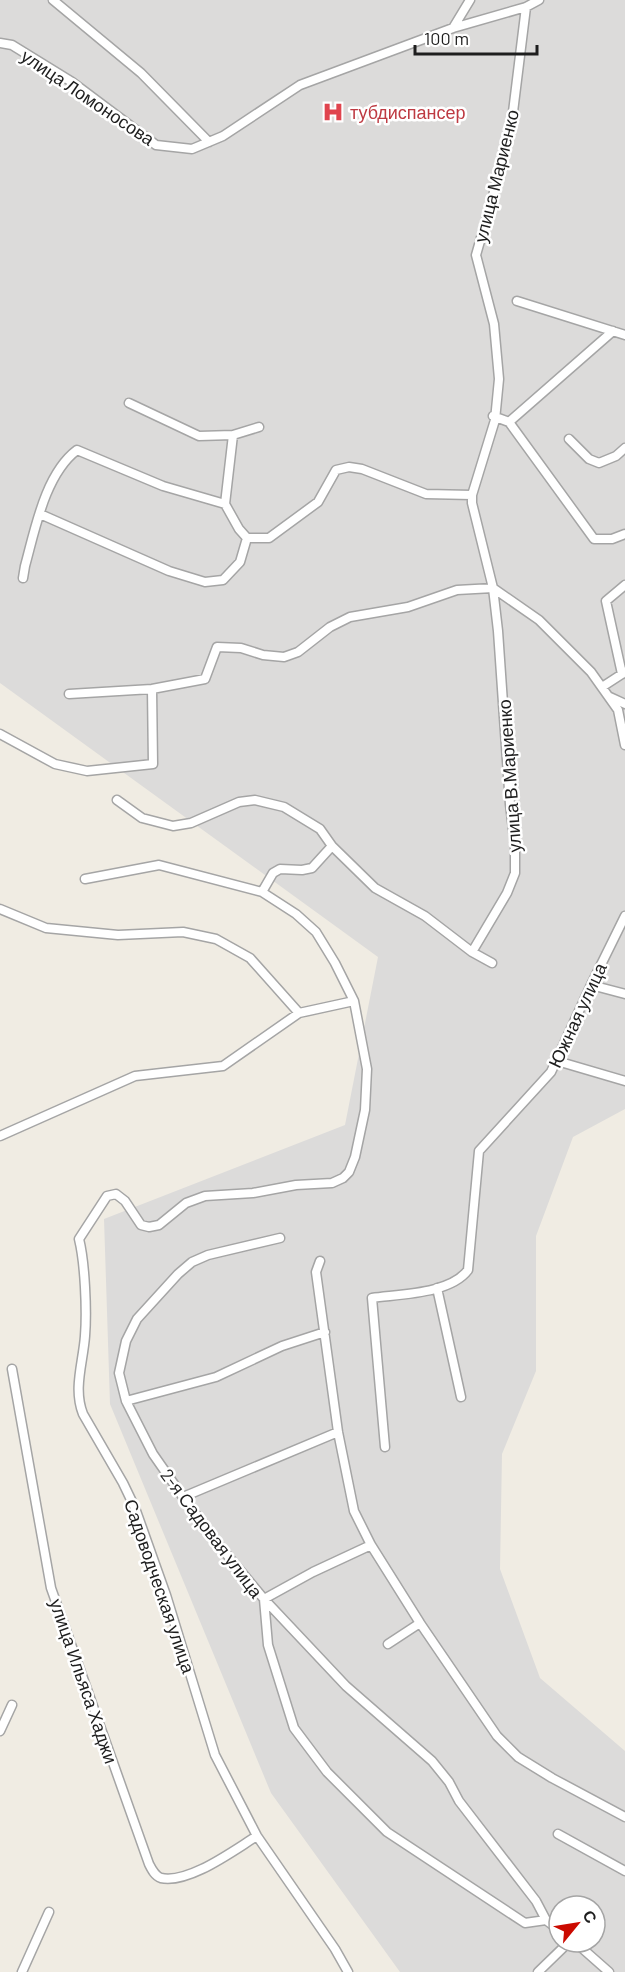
<svg xmlns="http://www.w3.org/2000/svg" width="625" height="1972" font-family="Barlow,sans-serif">
<style>
.residential{fill:#dcdbda;fill-rule:evenodd}
.lines{fill:none;stroke-linecap:round;stroke-linejoin:round}
.street-casing{stroke:#a5a5a5;stroke-width:11}
.street{stroke:#fff;stroke-width:8}
.labels{text-anchor:middle;dominant-baseline:central;stroke-width:5;stroke-linejoin:round;paint-order:stroke}
.street-label{font-size:18px;fill:#1e1e1e;stroke:#fff}
.health-label{font-size:18px;fill:#be3a42;stroke:#fff;text-anchor:start}
</style>
<rect width="100%" height="100%" fill="#f0ece3"/>
<!-- residential -->
<path class="residential" d="M0,0H625V1109L573,1137L536,1236V1371L502,1454L500,1569L540,1678L625,1751V1972H400L271,1793L110,1404L104,1219L345,1125L378,957L0,683ZM559,1906H595V1942H559Z"/>
<g class="lines">
<defs>
<path id="street" d="M53,0L141,73L209,142
M453,28L470,0
M0,43L12,45L72,82L156,145L192,149L223,136L300,85L453,28L526,7L539,0
M517,301L625,335
M129,403L199,436L233,435L259,427
M493,416L509,422L594,539H612L625,534
M509,422L613,331
M233,435L225,504L239,529L247,538
M569,439L589,459L599,463L616,456L625,448
M40,514L169,571L205,582L223,580L240,562L247,538
M247,538H269L318,502L336,470L349,467L362,469L426,494L472,495
M23,578L25,566C35,530 45,474 77,450L163,486L225,504
M493,588L539,620L591,672L618,710L625,745
M622,674L606,601L625,585
M602,687L625,672
M69,694L152,689L205,679L217,647L241,648L263,655L284,657L298,652L330,627L350,617L408,607L457,590L493,588
M610,697L625,704
M0,734L55,764L87,771L153,764L152,689
M117,800L142,818L173,826L191,823L239,802L255,800L284,807L320,829L332,846L375,888L425,916L472,952L492,963
M85,879L159,865L262,892L296,914L316,932L335,963L354,1001L367,1069L365,1110L355,1157L349,1172L343,1178L332,1183L296,1185L253,1193L205,1196L186,1203L159,1225L149,1227L141,1225L125,1201L116,1194L107,1196L79,1239C85,1263 87,1311 85,1336C83,1363 73,1389 83,1414L123,1483L135,1508L166,1595L215,1755L257,1836L335,1949L348,1972
M262,892L273,873L280,869L302,870L312,868L332,846
M0,909L46,928L118,935L183,932L216,939L250,958L299,1013L354,1001
M472,952L507,893L515,873V846L510,804L498,631L493,588L472,503V495L495,420L499,379L494,324L476,255L493,196L513,112L526,7
M591,985L625,994
M557,1061L625,1081
M0,1136L135,1076L223,1066L299,1013
M280,1238L208,1255L192,1262L178,1274L137,1319L126,1341L119,1373L126,1401L153,1454L183,1497L218,1544L264,1599L268,1645L294,1728L327,1772L387,1832L525,1923L546,1920L559,1930
M320,1261L316,1272L338,1432L354,1511L371,1545L420,1623L497,1736L518,1757L552,1778L625,1817
M437,1288L461,1397
M12,1369L51,1588L149,1864C152,1870 155,1876 161,1878C189,1884 234,1850 257,1836
M126,1401L216,1377L282,1346L325,1332
M385,1447L372,1298C400,1294 450,1294 468,1270L479,1151L551,1072L591,985L625,916
M183,1497L338,1432
M371,1545L313,1572L264,1599L346,1686L432,1761L449,1782L459,1801L536,1901L546,1920
M388,1644L420,1623
M0,1731L12,1705
M558,1834L625,1871
M575,1942L609,1972
M22,1972L49,1912
M538,1972L569,1942"/>
</defs>
<!-- street casing -->
<use href="#street" class="street-casing"/>
<!-- street -->
<use href="#street" class="street"/>
</g>
<!-- icons -->
<defs>
<symbol id="hospital-bare" viewBox="-9 -9 18 18"><path d="M-5-5h3v3.5h4V-5h3V5h-3V1.5h-4V5h-3Z" fill="#e0444e" stroke="#fff" stroke-width="2.5" paint-order="stroke"/></symbol>
</defs>
<g fill-rule="evenodd">
<use href="#hospital-bare" x="318" y="97" width="30" height="30"/>
</g>
<g class="labels">
<!-- street labels -->
<g class="street-label">
<text transform="translate(88 97) rotate(34)">улица Ломоносова</text>
<text transform="translate(496 176) rotate(-76)">улица Мариенко</text>
<text transform="translate(509 776) rotate(-94)">улица В.Мариенко</text>
<text transform="translate(577 1015) rotate(-65)">Южная улица</text>
<text transform="translate(212 1533) rotate(53)">2-я Садовая улица</text>
<text transform="translate(160 1586) rotate(71)">Садоводческая улица</text>
<text transform="translate(84 1681) rotate(71)">улица Ильяса Хаджи</text>
</g>
<!-- health labels -->
<g class="health-label">
<text x="350" y="112">тубдиспансер</text>
</g>
</g>
<!-- north arrow -->
<g transform="translate(577 1924) rotate(60)"><circle r="28" fill="#ffffff" stroke="#a5a5a5" stroke-width="1.5"/>
<path d="M0-4.5L10 22L0 15L-10 22Z" fill="#cb0a00"/>
<text y="-9" font-size="16" font-weight="bold" text-anchor="middle" fill="#1e1e1e">С</text>
</g>
<!-- scale -->
<path d="M415 45v9h122v-9" fill="none" stroke="#1e1e1e" stroke-width="3"/>
<text x="424" y="45" font-size="18" fill="#1e1e1e" stroke="#ffffff" stroke-width="4.5" paint-order="stroke">100 m</text>
</svg>
